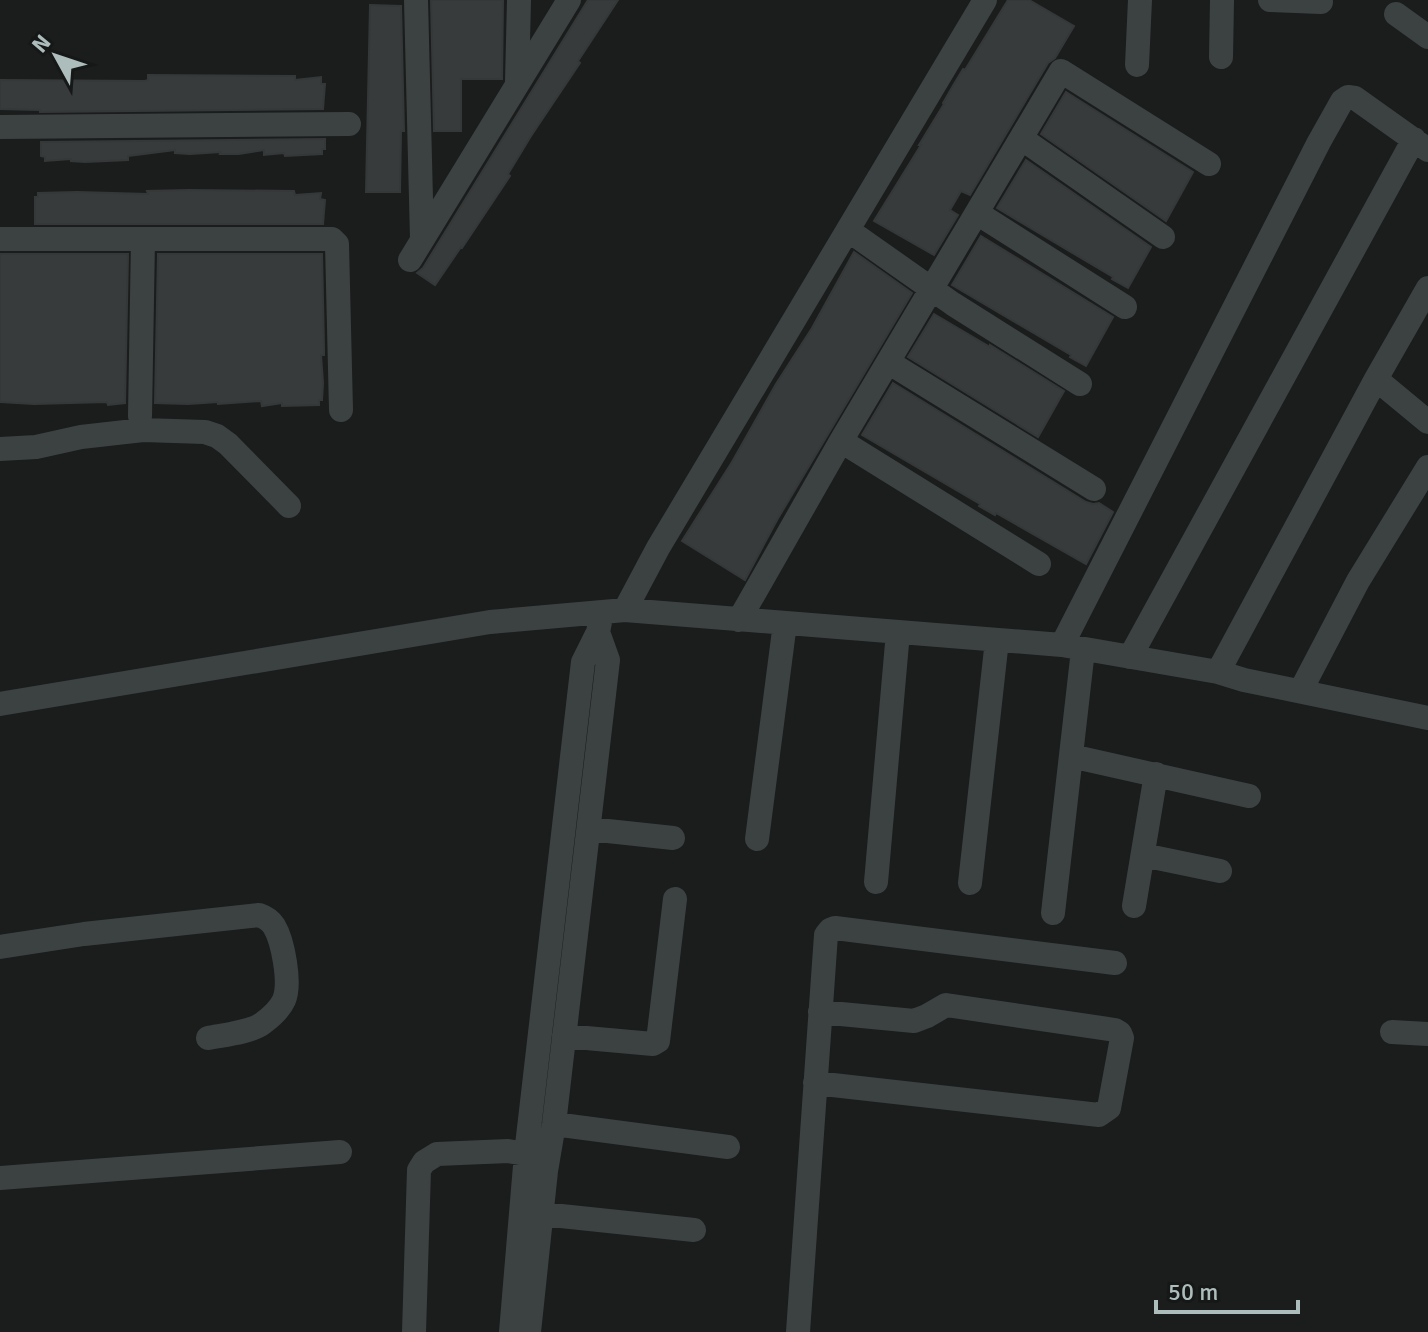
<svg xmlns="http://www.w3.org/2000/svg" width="1428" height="1332" font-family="Signika,sans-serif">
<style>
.building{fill:#383b3c;stroke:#353839;stroke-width:2}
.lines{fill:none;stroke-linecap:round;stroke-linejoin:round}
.minor{stroke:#3c4242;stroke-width:24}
</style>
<rect width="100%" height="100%" fill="#1b1d1d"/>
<!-- building -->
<path class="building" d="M431,0H503L502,79H461V131H434Z
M588,0H618L578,61L580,63L531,136L508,174L510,176L462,248L461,247L435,285L417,273L423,268Z
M1008,0H1029L1074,26L1055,58L1048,63L970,195L961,191L950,210L958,215L934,255L874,221L921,145H919L944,104L943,103L954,84L963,69L965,70Z
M370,5L401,6L404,131H401L400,192H366Z
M148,75L295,76V80L321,77V84H325L323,109L40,112V110L0,109V80L145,81L148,80Z
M1066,92L1193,172L1166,221L1041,134Z
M325,139V149H322V154L285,156L284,153L264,155V150L239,154H220L221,152L190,154L175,153V150L128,156V160L85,162L71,161V159L45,161V157L41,156V142Z
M1026,160L1151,247L1128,288L1112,279L1113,277L997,208Z
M189,190L294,191L295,195L321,193L320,199L325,200L323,224H35V197H38V193L77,192L148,194L147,191Z
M981,236L1113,317L1086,366L1070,357L1071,355L952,285Z
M854,252L912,293L777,520L745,580L682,541L732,462L776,384L812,328Z
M0,254H128L125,403L108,405L107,402L34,404L0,402Z
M158,254H322L324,347V355H321L323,383L322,400H319V405L282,406V403L262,406L261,401L218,404V402L188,404L155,403Z
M934,314L990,347V345L1064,391L1038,437L908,357Z
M893,383L1086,502L1093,504L1099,503L1113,512L1086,564L996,513L995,515L979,506L980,504L862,435Z"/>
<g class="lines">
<!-- minor -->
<path class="minor" d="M416,0L422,239
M1270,0L1321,2
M1396,14L1428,37
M1221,57L1222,0
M1137,65L1140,0
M517,82L519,0
M0,127L349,124
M1021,138L1163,237
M977,213L1125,307
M848,230L953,304L1080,384
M0,239H332L337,244L341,410
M410,260L569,0
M888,362L1094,489
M1376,379L1428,422
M140,416L143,239
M841,441L1039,564
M0,449L36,447L81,437L143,430L205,432L217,436L228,444L289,506
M625,610L658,548L985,0
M739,620L841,441L1061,71L1209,164
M1062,645L1319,142L1342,101L1348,97L1355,98L1428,150
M1130,657L1414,139
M1218,672L1376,379L1428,288
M1301,690L1358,581L1428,467
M0,704L490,622L625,610L1062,645L1218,672L1244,680L1428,718
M1071,756L1249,796
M589,829L673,838
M757,839L785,623
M1143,855L1220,871
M876,882L898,632
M970,883L997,640
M1134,906L1156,774
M1053,913L1083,650
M0,947L84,934L259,915C265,917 270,920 274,926C283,941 291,983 284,1000C280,1009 271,1017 263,1023C252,1032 223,1035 208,1038
M1392,1032L1428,1034
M564,1036L653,1044L658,1041L675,899
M815,1083L1099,1115L1109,1108L1122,1038L1120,1033L1115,1030L946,1005L927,1016L914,1021L820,1012
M554,1124L728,1147
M0,1178L340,1152
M542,1214L694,1230
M414,1332L419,1170L424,1162L437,1154L508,1151L526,1154L536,1163
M511,1332L526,1154L583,662L598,632L602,612
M529,1332L546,1171L554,1124L608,660L598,632
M798,1332L826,935L830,930L835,928L1115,963"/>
</g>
<!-- north arrow -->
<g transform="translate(56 56) rotate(310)" stroke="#161818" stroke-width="6" paint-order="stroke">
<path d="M0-6L14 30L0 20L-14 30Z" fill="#adbdbc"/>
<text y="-12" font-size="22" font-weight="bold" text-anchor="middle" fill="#adbdbc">N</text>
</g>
<!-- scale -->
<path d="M1156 1300v12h142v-12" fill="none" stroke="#adbdbc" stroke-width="4"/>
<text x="1168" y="1300" font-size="24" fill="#adbdbc" stroke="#161818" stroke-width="6" paint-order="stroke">50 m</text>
</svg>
